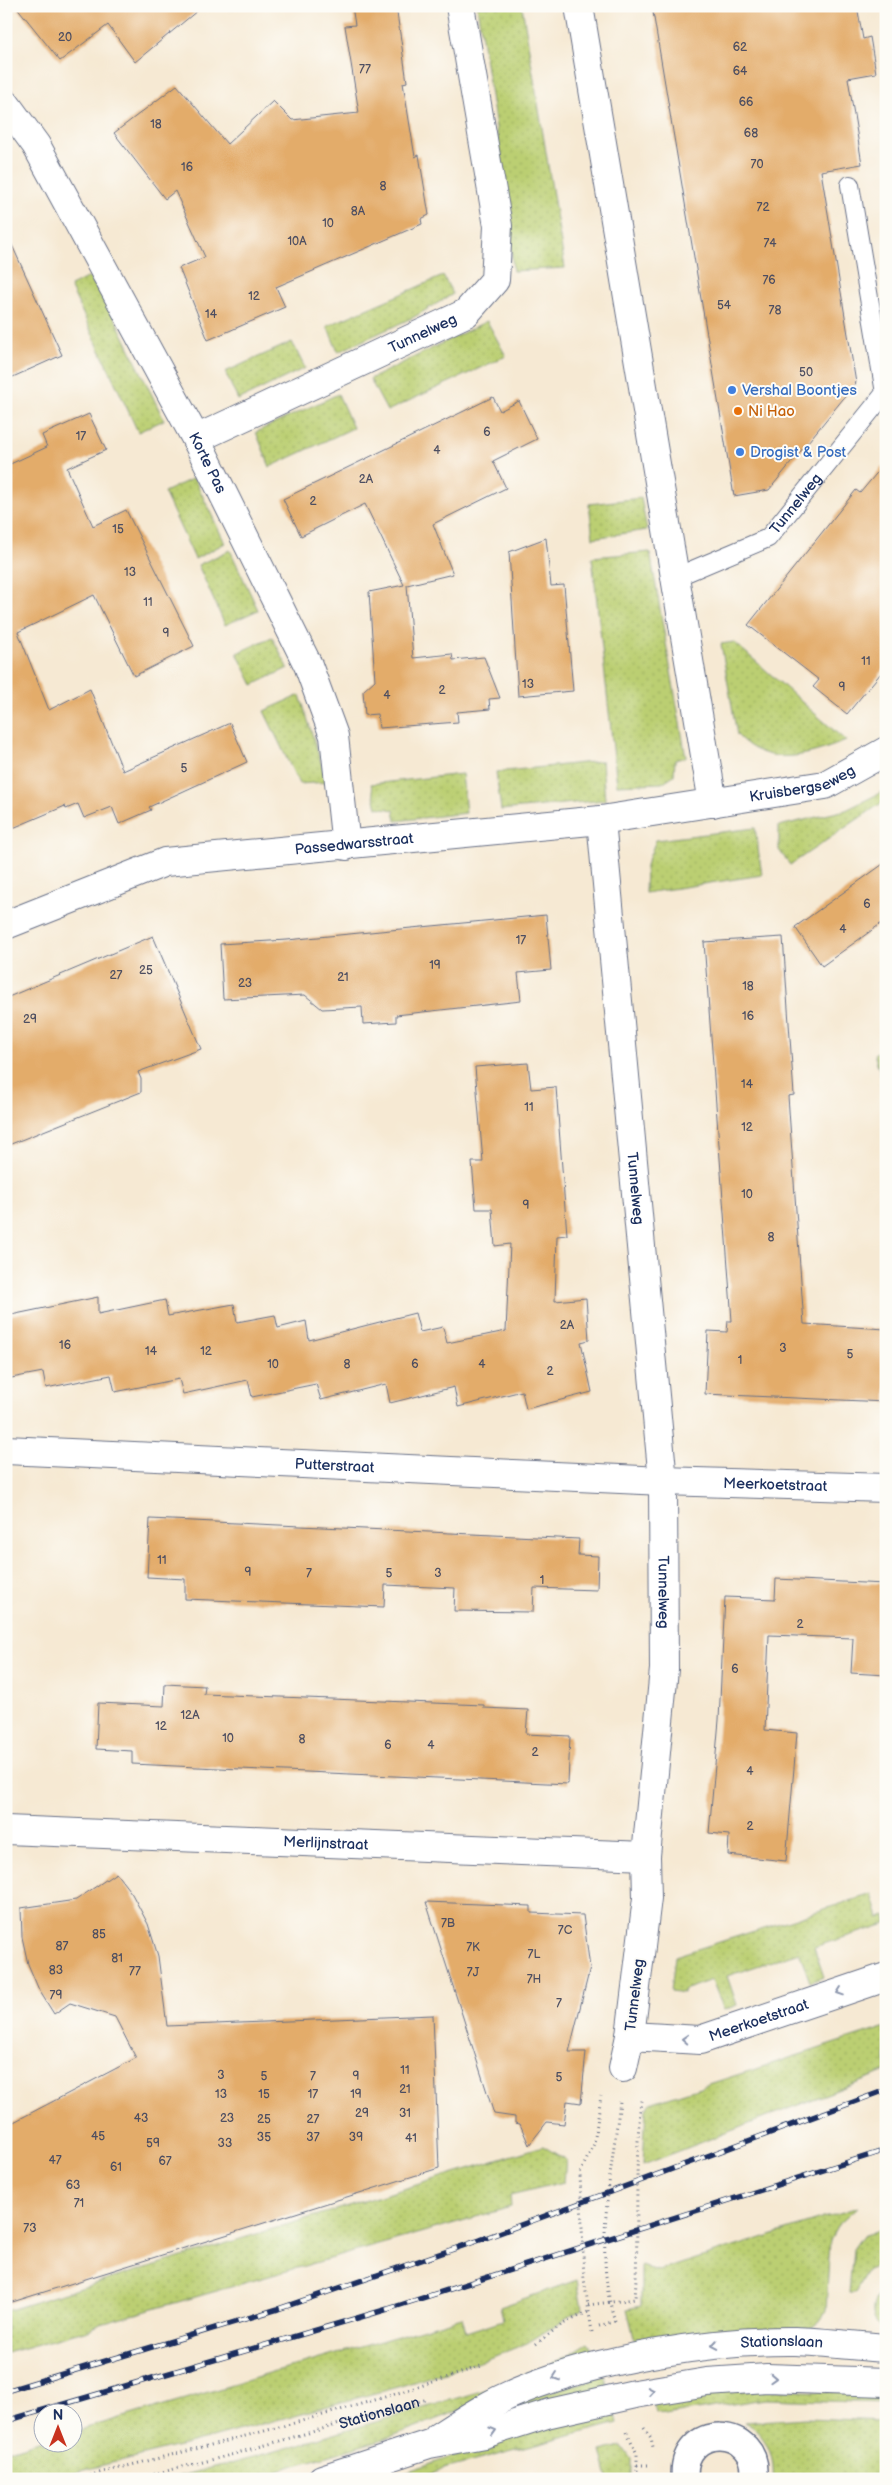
<svg xmlns="http://www.w3.org/2000/svg" width="892" height="2485" font-family="'Balsamiq Sans',sans-serif">
<style>
.grass{fill:url(#grass-dots);stroke:#6b7f68}
.building{fill:#e3ac6b}
.lines{fill:none;stroke-linecap:round;stroke-linejoin:round}
.service-casing{stroke:#687087;stroke-width:20}
.pedestrian-casing{stroke:#687087;stroke-width:29}
.minor-casing{stroke:#687087;stroke-width:30}
.tertiary-casing{stroke:#687087;stroke-width:30}
.path{stroke:#687087;stroke-width:3;stroke-dasharray:1 4;stroke-linecap:butt}
.service{stroke:#fff;stroke-width:18}
.pedestrian{stroke:#fff;stroke-width:26}
.minor{stroke:#fff;stroke-width:28}
.tertiary{stroke:#fff;stroke-width:28}
.rail-casing{stroke:#1b2f5e;stroke-width:5.5}
.rail{stroke:#fdfcf7;stroke-width:4;stroke-dasharray:11;stroke-linecap:butt}
.oneway{stroke:#8d97ae}
.shop-dot{fill:#3f7fe0;stroke:#fdfcf7;stroke-width:2}
.food-dot{fill:#e8710a;stroke:#fdfcf7;stroke-width:2}
.labels{text-anchor:middle;dominant-baseline:central;stroke-width:4;stroke-linejoin:round;paint-order:stroke}
.number-label{font-size:12px;fill:#4d4e61}
.street-label{font-size:15px;fill:#1b2f5e;stroke:#fdfcf7}
.shop-label{font-size:15px;fill:#366cbe;stroke:#fdfcf7;text-anchor:start}
.food-label{font-size:15px;fill:#c56008;stroke:#fdfcf7;text-anchor:start}
</style>
<defs>
<pattern id="grass-dots" width="8" height="8" patternUnits="userSpaceOnUse" patternTransform="scale(1.25)"><rect width="8" height="8" fill="#bbcf72"/><path d="M2 2h.1M6 6h.1" fill="none" stroke="#a0b265" stroke-width="1.8" stroke-linecap="round"/></pattern>
</defs>
<rect width="100%" height="100%" fill="#fdfcf7"/>
<filter id="ink" filterUnits="userSpaceOnUse"><feTurbulence type="fractalNoise" baseFrequency=".02" numOctaves="2"/><feDisplacementMap in="SourceGraphic" scale="10" xChannelSelector="R" yChannelSelector="G"/><feConvolveMatrix kernelMatrix="1 2 1 2 8 2 1 2 1" color-interpolation-filters="sRGB"/></filter>
<filter id="wash" filterUnits="userSpaceOnUse"><feTurbulence type="fractalNoise" baseFrequency=".0096" numOctaves="4" result="noise"/><feDisplacementMap in="SourceGraphic" scale="20" xChannelSelector="R" yChannelSelector="G"/><feGaussianBlur stdDeviation="1.12" result="paint"/><feColorMatrix in="noise" values="0 0 0 0 0 0 0 0 0 0 0 0 0 0 0 0 0 1.4 0 .05"/><feComposite in="paint" operator="in"/></filter>
<g filter="url(#wash)">
<rect width="100%" height="100%" fill="#f6e9d3"/>
<!-- grass -->
<path class="grass" d="M477,6H522L565,268L513,271L508,204Z
M443,276L453,294L414,317L338,352L327,326Z
M89,277L111,310L164,420L138,432L70,286Z
M487,321L506,356L387,411L370,379Z
M292,342L305,368L238,400L225,372Z
M338,394L353,428L270,467L256,432Z
M194,478L225,543L195,559L164,492Z
M641,498L647,530L593,538L589,504Z
M230,550L258,610L225,625L198,565Z
M650,552L686,757L675,760L674,775L662,783L617,785L592,557Z
M272,637L288,668L253,685L237,653Z
M734,642L846,741C807,756 769,769 737,735L721,644Z
M300,695L327,782L299,784L264,711Z
M602,761L605,800L501,810L496,772Z
M462,774L466,813L396,821L394,810L377,807L371,784Z
M886,790V800L790,865L779,850V826L846,810Z
M755,828L762,875L645,893L646,865L656,840Z
M886,1046V1090L874,1054Z
M872,1894L879,1918L886,1916V1924L814,1947L824,1977L810,1982L799,1952L727,1976L737,2005L724,2010L712,1980L683,1990V1993L671,1991L675,1956Z
M886,2027V2071L643,2165L646,2109L650,2103Z
M543,2146L566,2160L564,2182L510,2195L511,2207L101,2324L88,2330L6,2353V2311Z
M858,2207L838,2225L830,2240L826,2310L820,2322L809,2330L637,2349L627,2309L641,2306V2266L659,2271Z
M886,2226V2260L868,2269L855,2292H849L853,2249L863,2235Z
M577,2280L582,2309L527,2343L495,2356L401,2386L211,2438L48,2479H6V2451L42,2440V2442H72L73,2432L462,2317L466,2332L503,2320L500,2307Z
M886,2286V2334C868,2320 869,2300 886,2286Z
M588,2343L599,2357L387,2438L249,2479H168L273,2452L495,2387L558,2361Z
M605,2376L608,2390L488,2422L527,2398Z
M716,2389L886,2393V2403L765,2399L665,2415L655,2412L652,2401Z
M614,2408L618,2423L407,2479H389L526,2430Z
M806,2418L886,2421V2479H773C775,2455 765,2432 743,2422Z
M622,2446L631,2459V2479H608L601,2451Z"/>
<g id="blocks">
<!-- building -->
<path class="building" d="M16,6H203L135,62L108,25L60,61Z
M352,6H396L407,82L403,83L415,157L419,155L429,215L421,219L422,224L276,287L285,307L208,340L179,268L205,257L175,191L165,199L114,133L177,85L227,144L273,101L292,120L359,113L345,26L355,25Z
M652,6H857L863,39L870,37L876,73L848,78L862,164L821,171L856,383L769,490L734,496Z
M6,232L62,355L6,380Z
M493,397L500,411L519,401L537,439L493,461L506,488L433,524L453,574L407,585L413,658L452,654L453,660L484,657L500,698L489,699L490,709L457,712L458,722L379,728L377,714L365,715L363,691L375,680L369,592L404,585L365,504L301,536L283,499Z
M89,414L106,450L67,468L93,526L126,510L194,646L134,676L94,595L18,632L49,710L90,689L123,771L230,723L247,762L149,807L151,810L119,824L112,807L84,818L78,804L66,809L65,806L6,831V466L47,447L42,435Z
M886,462V667L847,714L813,687L819,680L748,625L856,490L860,493Z
M546,538L551,586L564,585L573,691L518,696L509,552Z
M886,862V920L822,966L795,927Z
M546,915L551,970L518,973L521,1001L396,1015V1022L363,1024L362,1007L322,1009L305,995L223,999L220,944L287,940Z
M153,936L201,1049L138,1072L141,1079V1092L6,1146V998Z
M783,937L794,1095L788,1096L804,1324L886,1329V1402L705,1394L708,1331L727,1332L728,1321H732L704,942Z
M528,1063L531,1089L556,1087L567,1235L557,1236L555,1301L586,1298L589,1340L581,1342L592,1392L526,1409L522,1391L458,1407L454,1387L390,1403L386,1384L321,1400L316,1384L252,1397L248,1380L183,1394L179,1379L115,1392L111,1375L46,1388L43,1372L6,1379V1316L98,1297V1314L165,1300L168,1316L234,1304L237,1322L275,1315L278,1328L306,1321L309,1340L415,1313L420,1332L443,1327L447,1343L506,1331L510,1244L495,1246L492,1209H476L472,1162H483L475,1067Z
M150,1519L579,1539L578,1555L598,1556L597,1590L534,1588L533,1612L454,1611L455,1588L385,1585L384,1607L185,1599V1579L147,1577Z
M776,1579L886,1584V1675L851,1673L853,1638L769,1635L765,1730L797,1733L786,1861L728,1855L729,1835L709,1833L719,1720L725,1597L775,1599Z
M165,1684L205,1686L204,1694L484,1705V1708L528,1710L526,1734L570,1736L568,1784L132,1764V1751L96,1749L98,1703L164,1706Z
M116,1873L132,1894L148,1924L158,1956L167,2026L433,2015L439,2168L6,2304V2126L136,2058L115,2017L70,2003L54,2014L39,1990L28,1964L22,1937L21,1908L76,1900Z
M426,1902L531,1906V1913L583,1915L590,1968L569,2052H586L581,2103L567,2101L564,2124L547,2122L529,2145L520,2124L515,2123V2117L494,2114Z"/>
</g>
</g>
<g filter="url(#ink)">
<use href="#blocks" fill-opacity="0" stroke="#687087" stroke-width="1"/>
<g class="lines">
<defs>
<g id="service">
<path id="s2" d="M676,577L768,538L885,393L850,185"/>
</g>
<path id="pedestrian" d="M685,2479C679,2421 762,2424 754,2479"/>
<g id="minor">
<path d="M579,6L713,803"/>
<path id="s3" d="M6,104L36,145L196,439L308,665L334,736L346,846"/>
<path id="s4" d="M196,439L466,313L495,280L498,226L460,6"/>
<path id="s5" d="M601,820L663,1481L664,1669L646,1856L647,1898L630,2036L623,2068"/>
<path id="s6" d="M6,925L165,862L601,820L825,785L886,751"/>
<path id="s7" d="M6,1450L663,1481L886,1488"/>
<path id="s8" d="M6,1830L646,1856"/>
<path id="s9" d="M630,2036L700,2040L886,1977"/>
</g>
<g id="tertiary">
<path id="s10" d="M438,2437C465,2419 493,2401 524,2389C601,2358 712,2340 795,2341C825,2342 856,2346 886,2348"/>
<path d="M322,2479L429,2444L484,2434L550,2413L635,2394L707,2382L767,2378L886,2382"/>
</g>
</defs>
<!-- service casing -->
<use href="#service" class="service-casing"/>
<!-- pedestrian casing -->
<use href="#pedestrian" class="pedestrian-casing"/>
<!-- minor casing -->
<use href="#minor" class="minor-casing"/>
<!-- tertiary casing -->
<use href="#tertiary" class="tertiary-casing"/>
<!-- path -->
<g class="path">
<path d="M588,2305L635,2299C639,2233 634,2166 641,2100"/>
<path d="M615,2321C593,2254 612,2170 620,2101"/>
<path d="M599,2326L615,2321"/>
<path d="M592,2332L584,2279L580,2173L594,2144L601,2096"/>
<path d="M536,2344L561,2325L588,2312"/>
<path d="M644,2428L651,2438L653,2447"/>
<path d="M627,2432L637,2454V2479"/>
<path d="M637,2465H652"/>
<path d="M75,2479C212,2445 351,2411 484,2365"/>
<path id="s1" d="M134,2479L223,2457L428,2399"/>
</g>
<!-- service -->
<use href="#service" class="service"/>
<!-- pedestrian -->
<use href="#pedestrian" class="pedestrian"/>
<!-- minor -->
<use href="#minor" class="minor"/>
<!-- tertiary -->
<use href="#tertiary" class="tertiary"/>
<defs>
<path id="rail" d="M6,2391L278,2309L480,2240L886,2090
M6,2421L388,2309L886,2150"/>
</defs>
<!-- rail casing -->
<use href="#rail" class="rail-casing"/>
<!-- rail -->
<use href="#rail" class="rail"/>
</g>
<!-- one-way arrows -->
<defs><path id="oneway-chevron" d="M-2-3.5L2.5 0L-2 3.5" fill="none" stroke-width="1.6" stroke-linecap="round" stroke-linejoin="round" transform="scale(1.25)"/></defs>
<g class="oneway">
<use href="#oneway-chevron" transform="translate(840 1992) rotate(161)"/>
<use href="#oneway-chevron" transform="translate(685 2039) rotate(-177)"/>
<use href="#oneway-chevron" transform="translate(715 2345) rotate(170)"/>
<use href="#oneway-chevron" transform="translate(556 2377) rotate(161)"/>
<use href="#oneway-chevron" transform="translate(773 2378) rotate(2)"/>
<use href="#oneway-chevron" transform="translate(651 2391) rotate(-10)"/>
<use href="#oneway-chevron" transform="translate(493 2431) rotate(-17)"/>
</g>
</g>
<!-- markers -->
<g class="shop-dot">
<circle cx="732" cy="390" r="5"/>
<circle cx="740" cy="452" r="5"/>
</g>
<circle class="food-dot" cx="738" cy="411" r="5"/>
<g class="labels">
<!-- number labels -->
<g class="number-label">
<text x="65" y="37">20</text>
<text x="740" y="47">62</text>
<text x="365" y="69">77</text>
<text x="740" y="71">64</text>
<text x="746" y="102">66</text>
<text x="156" y="124">18</text>
<text x="751" y="133">68</text>
<text x="757" y="164">70</text>
<text x="187" y="167">16</text>
<text x="383" y="186">8</text>
<text x="763" y="207">72</text>
<text x="358" y="211">8A</text>
<text x="328" y="223">10</text>
<text x="297" y="241">10A</text>
<text x="770" y="243">74</text>
<text x="769" y="280">76</text>
<text x="254" y="296">12</text>
<text x="724" y="305">54</text>
<text x="775" y="310">78</text>
<text x="211" y="314">14</text>
<text x="806" y="372">50</text>
<text x="487" y="432">6</text>
<text x="81" y="436">17</text>
<text x="437" y="450">4</text>
<text x="366" y="479">2A</text>
<text x="313" y="501">2</text>
<text x="118" y="529">15</text>
<text x="130" y="572">13</text>
<text x="148" y="602">11</text>
<text x="166" y="633">9</text>
<text x="866" y="661">11</text>
<text x="528" y="684">13</text>
<text x="842" y="687">9</text>
<text x="442" y="690">2</text>
<text x="387" y="695">4</text>
<text x="184" y="768">5</text>
<text x="867" y="904">6</text>
<text x="843" y="929">4</text>
<text x="521" y="940">17</text>
<text x="435" y="965">19</text>
<text x="146" y="970">25</text>
<text x="116" y="975">27</text>
<text x="343" y="977">21</text>
<text x="245" y="983">23</text>
<text x="748" y="986">18</text>
<text x="748" y="1016">16</text>
<text x="30" y="1019">29</text>
<text x="747" y="1084">14</text>
<text x="529" y="1107">11</text>
<text x="747" y="1127">12</text>
<text x="747" y="1194">10</text>
<text x="526" y="1205">9</text>
<text x="771" y="1237">8</text>
<text x="567" y="1325">2A</text>
<text x="65" y="1345">16</text>
<text x="783" y="1348">3</text>
<text x="151" y="1351">14</text>
<text x="206" y="1351">12</text>
<text x="850" y="1354">5</text>
<text x="740" y="1360">1</text>
<text x="273" y="1364">10</text>
<text x="347" y="1364">8</text>
<text x="415" y="1364">6</text>
<text x="482" y="1364">4</text>
<text x="550" y="1371">2</text>
<text x="162" y="1560">11</text>
<text x="248" y="1572">9</text>
<text x="309" y="1573">7</text>
<text x="389" y="1573">5</text>
<text x="438" y="1573">3</text>
<text x="542" y="1580">1</text>
<text x="800" y="1624">2</text>
<text x="735" y="1669">6</text>
<text x="190" y="1715">12A</text>
<text x="161" y="1726">12</text>
<text x="228" y="1738">10</text>
<text x="302" y="1739">8</text>
<text x="388" y="1745">6</text>
<text x="431" y="1745">4</text>
<text x="535" y="1752">2</text>
<text x="750" y="1771">4</text>
<text x="750" y="1826">2</text>
<text x="448" y="1923">7B</text>
<text x="565" y="1930">7C</text>
<text x="99" y="1934">85</text>
<text x="62" y="1946">87</text>
<text x="473" y="1947">7K</text>
<text x="534" y="1954">7L</text>
<text x="117" y="1958">81</text>
<text x="56" y="1970">83</text>
<text x="135" y="1971">77</text>
<text x="473" y="1972">7J</text>
<text x="534" y="1979">7H</text>
<text x="56" y="1995">79</text>
<text x="559" y="2003">7</text>
<text x="405" y="2070">11</text>
<text x="221" y="2075">3</text>
<text x="264" y="2076">5</text>
<text x="313" y="2076">7</text>
<text x="356" y="2076">9</text>
<text x="559" y="2077">5</text>
<text x="405" y="2089">21</text>
<text x="221" y="2094">13</text>
<text x="264" y="2094">15</text>
<text x="313" y="2094">17</text>
<text x="356" y="2094">19</text>
<text x="362" y="2113">29</text>
<text x="405" y="2113">31</text>
<text x="141" y="2118">43</text>
<text x="227" y="2118">23</text>
<text x="264" y="2119">25</text>
<text x="313" y="2119">27</text>
<text x="98" y="2136">45</text>
<text x="264" y="2137">35</text>
<text x="313" y="2137">37</text>
<text x="356" y="2137">39</text>
<text x="411" y="2138">41</text>
<text x="153" y="2143">59</text>
<text x="225" y="2143">33</text>
<text x="55" y="2160">47</text>
<text x="165" y="2161">67</text>
<text x="116" y="2167">61</text>
<text x="73" y="2185">63</text>
<text x="79" y="2203">71</text>
<text x="30" y="2228">73</text>
</g>
<!-- street labels -->
<g class="street-label">
<text stroke="none"><textPath href="#s4" startOffset="250">Tunnelweg</textPath></text>
<text stroke="none"><textPath href="#s3" startOffset="412">Korte Pas</textPath></text>
<text stroke="none"><textPath href="#s2" startOffset="144">Tunnelweg</textPath></text>
<text stroke="none"><textPath href="#s6" startOffset="814">Kruisbergseweg</textPath></text>
<text stroke="none"><textPath href="#s6" startOffset="361">Passedwarsstraat</textPath></text>
<text stroke="none"><textPath href="#s5" startOffset="370">Tunnelweg</textPath></text>
<text stroke="none"><textPath href="#s7" startOffset="329">Putterstraat</textPath></text>
<text stroke="none"><textPath href="#s7" startOffset="770">Meerkoetstraat</textPath></text>
<text stroke="none"><textPath href="#s5" startOffset="775">Tunnelweg</textPath></text>
<text stroke="none"><textPath href="#s8" startOffset="320">Merlijnstraat</textPath></text>
<text transform="translate(635 1995) rotate(-83)">Tunnelweg</text>
<text stroke="none"><textPath href="#s9" startOffset="132">Meerkoetstraat</textPath></text>
<text stroke="none"><textPath href="#s10" startOffset="362">Stationslaan</textPath></text>
<text stroke="none"><textPath href="#s1" startOffset="254">Stationslaan</textPath></text>
</g>
<!-- shop labels -->
<g class="shop-label">
<text x="742" y="390">Vershal Boontjes</text>
<text x="750" y="452">Drogist &amp; Post</text>
</g>
<!-- food labels -->
<g class="food-label">
<text x="748" y="411">Ni Hao</text>
</g>
</g>
<!-- margin -->
<rect width="892" height="2485" fill="none" stroke="#fdfcf7" stroke-width="25"/>
<!-- north arrow -->
<g transform="translate(58 2428)"><circle r="24" fill="#fdfcf7" stroke="#a3aaba"/>
<path d="M0-4L9 19L0 12L-9 19Z" fill="#c8321e"/>
<text y="-8" font-size="14" font-weight="bold" text-anchor="middle" fill="#1b2f5e">N</text>
</g>
</svg>
